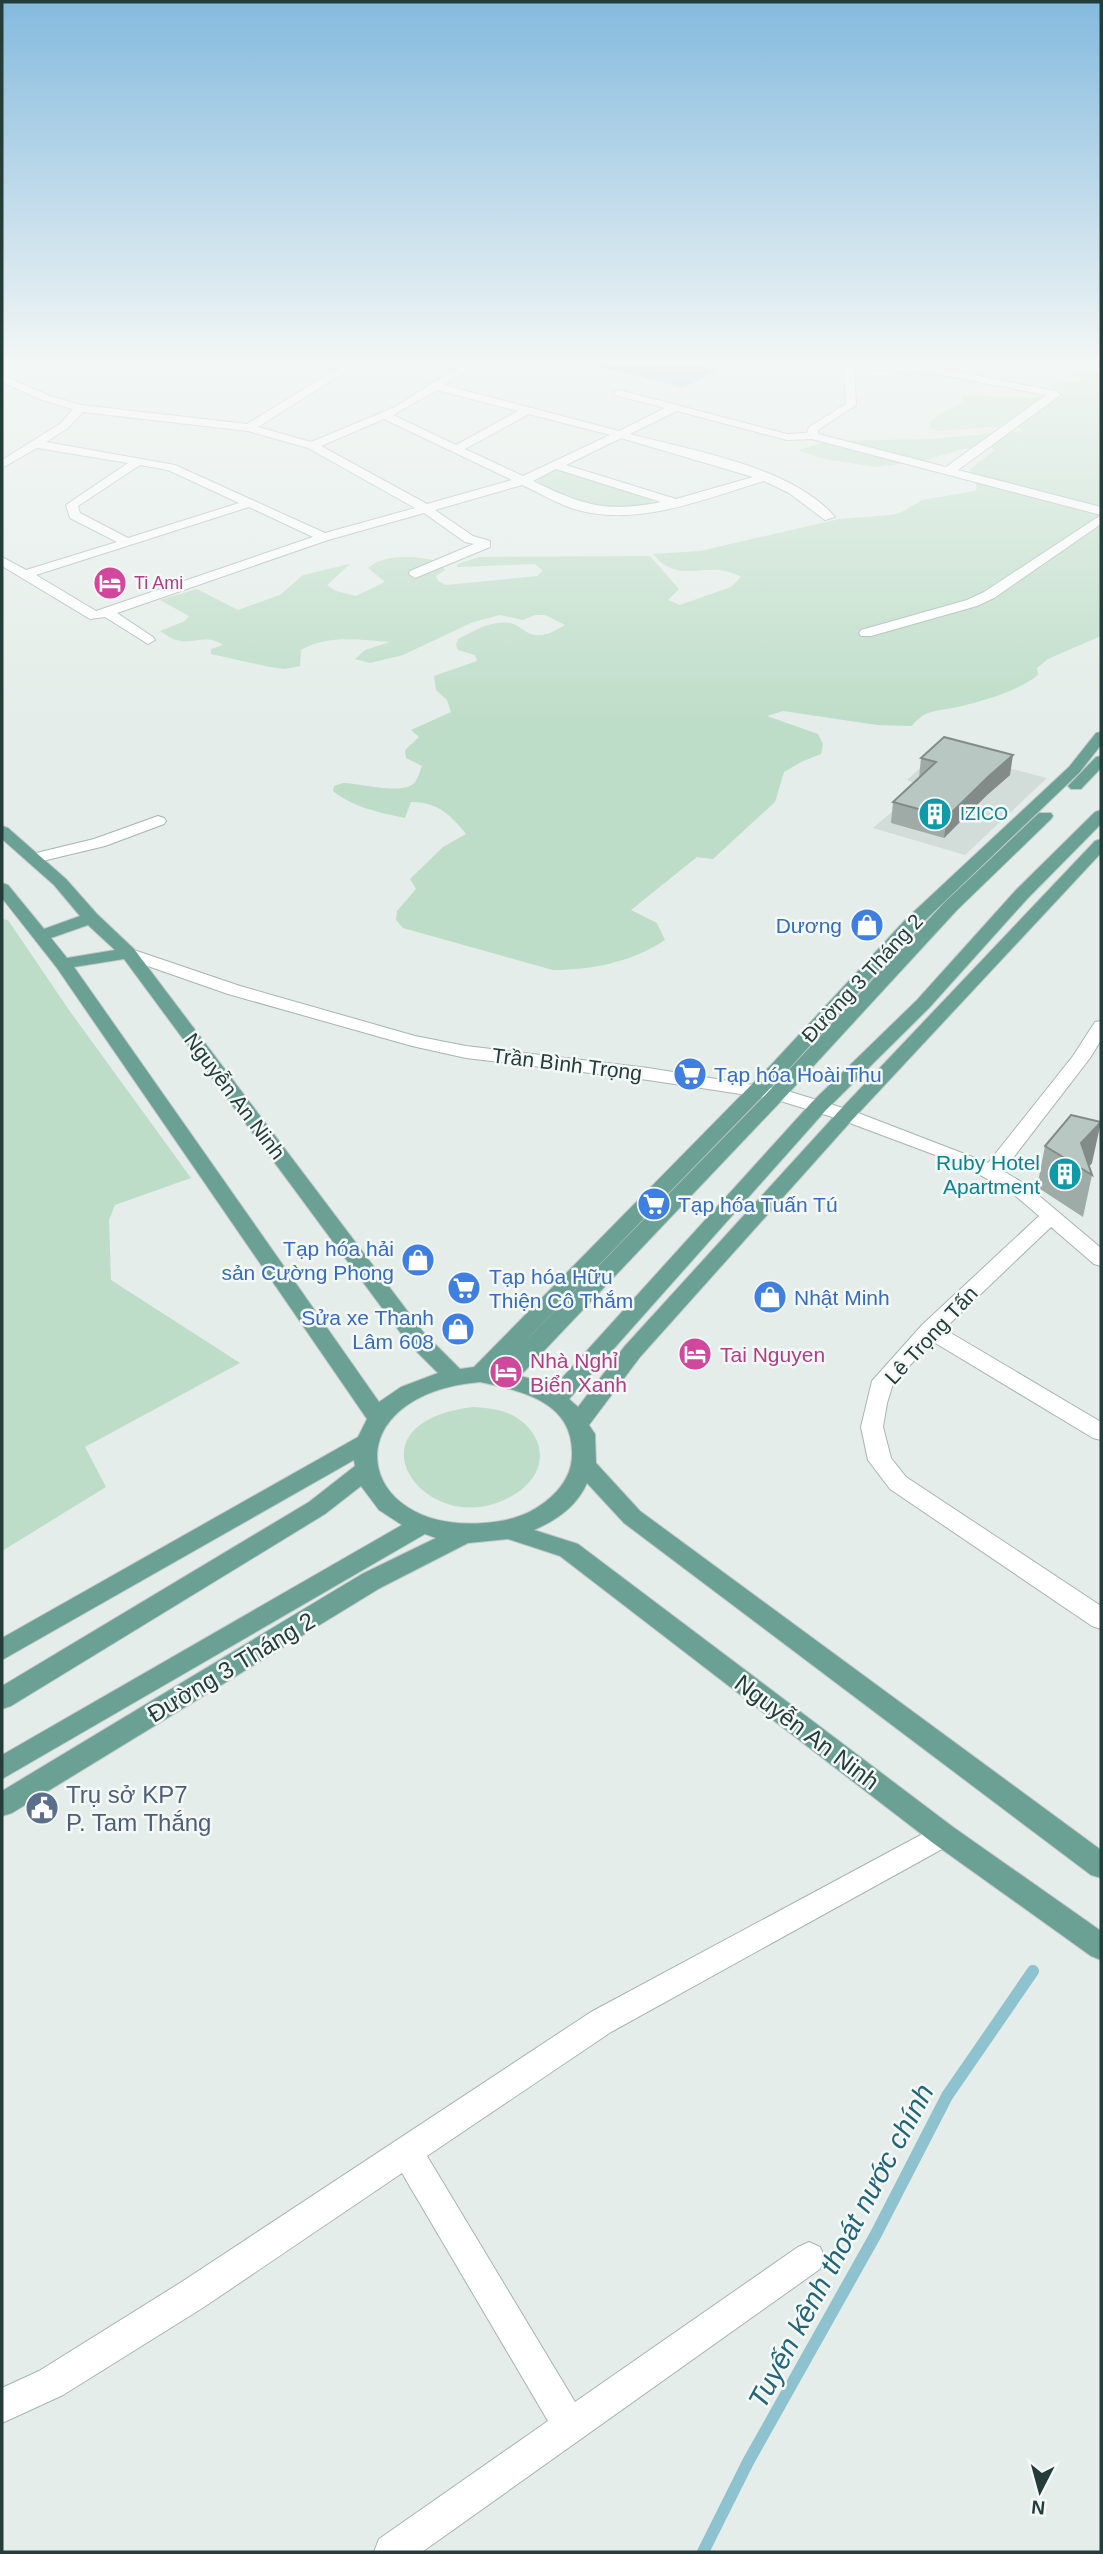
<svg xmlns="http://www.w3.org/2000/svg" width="1103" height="2554" font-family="Helvetica,sans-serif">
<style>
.built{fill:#d2dcd8}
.green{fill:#beddc8}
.water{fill:#8fc2cf}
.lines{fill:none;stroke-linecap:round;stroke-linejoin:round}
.stream{stroke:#8fc2cf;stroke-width:12}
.minor-casing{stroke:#a7b5b0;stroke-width:2}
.primary-casing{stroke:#c2c9c7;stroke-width:2}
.minor{fill:#fff;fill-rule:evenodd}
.primary{fill:#6ba095;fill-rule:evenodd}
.wall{fill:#9faba7}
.shaded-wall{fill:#828b88}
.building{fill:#b9c7c2;stroke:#828b88;stroke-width:2}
.labels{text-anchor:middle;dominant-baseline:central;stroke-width:5;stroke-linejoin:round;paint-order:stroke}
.far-hotel-label{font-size:18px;fill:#b23c85;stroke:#f4f9f7;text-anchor:start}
.far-culture-label{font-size:18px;fill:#0d838f;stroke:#f4f9f7;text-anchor:start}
.shop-label{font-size:21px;fill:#366cbe;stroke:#f4f9f7;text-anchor:start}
.street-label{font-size:21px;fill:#243d38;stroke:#f4f9f7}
.culture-label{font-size:21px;fill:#0d838f;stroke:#f4f9f7;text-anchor:end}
.hotel-label{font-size:21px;fill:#b23c85;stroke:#f4f9f7;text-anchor:start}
.near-street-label{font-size:24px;fill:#243d38;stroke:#f4f9f7}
.near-service-label{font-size:24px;fill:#4e5e75;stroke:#f4f9f7;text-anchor:start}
.near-water-label{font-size:28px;font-style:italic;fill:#216577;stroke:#f4f9f7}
</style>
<rect width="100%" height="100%" fill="#e4ede9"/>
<!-- built -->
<path class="built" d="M940,750L1047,778L965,855L873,828L922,786L907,780Z"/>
<!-- green -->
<path class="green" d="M1101,371V636L1048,659L1037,668L1038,675C1018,691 986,700 962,706C942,711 925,708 912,726L877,725L783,711L767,716L818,734L823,744L821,754L801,762L784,772L775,802L713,859L697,857L631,910L657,923L665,940C632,962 592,970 553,970L403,928L396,920L397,911L416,889L410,879L443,847L466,834C450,814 437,802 411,802L405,818C381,813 352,807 333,791L334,786L343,783C359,783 405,796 415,782C418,778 420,771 422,766L406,758L405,750L419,737L411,730L451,712L447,700L436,690L434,676L477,661L475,655L458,650L456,645L458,639C474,631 491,620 510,623C516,624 520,628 525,631C539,640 552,633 565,625L545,615H535L523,620L500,615L473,622L403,655L370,663L355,659L365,650L390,642C361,640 327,634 301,650L300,666L285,669L270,667L211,654V649L223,645C207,633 193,645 176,640C171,639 165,634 160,631L185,621L189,616L160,600L197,589L238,610L280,595L303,575L350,564L327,585L336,591L356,596L385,582L368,568C385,553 416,556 438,561L445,570L436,576L438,581L446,585L537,576L543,571L535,564L457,567L458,564L479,557L650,556L679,589L668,600L680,605L731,587L741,577C707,557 680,588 653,554L700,551L839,519L891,515L900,513L922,500L975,491L977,488L970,469L995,450L992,448L963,449L922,461L876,467L824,459L798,450L829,441L929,439L1022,431L1017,425L939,431L930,428L932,419L963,402V395L1030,398L1058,393L1059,390L1047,385L1085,380L1077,375V372Z
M552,471H566L647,494L653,500C633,524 560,496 539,482L536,478Z
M2,919L8,920L69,1010L191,1178L115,1205L109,1220L111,1280L240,1363L85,1447L106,1487L2,1551Z
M473,1407C487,1408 501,1409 514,1416C544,1433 550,1468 521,1490C435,1554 333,1424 473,1407Z"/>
<!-- water -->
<path class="water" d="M595,365H701L716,371L683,388Z"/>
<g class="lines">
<!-- stream -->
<path class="stream" d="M703,2552L748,2462L876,2234L947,2096L1033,1971"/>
<defs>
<path id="minor" d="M343,365H356L258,427L311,442L395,407L461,365H474L444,385L619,431L665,408L615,395V391L619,390L787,434L807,433L809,427L846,404L844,365L927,366L1055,391L1060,394L1059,396L958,470L1101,507V515L812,439L787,440L677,411L630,434C693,451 791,466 835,517L825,520L789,493L764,481C704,499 634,529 571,508C554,502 538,492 522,485L435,510L473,536L490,541V547L415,578L409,574L410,571L474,544L465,542L424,513L328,540L117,613L153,637L155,640L148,644L105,617L90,619L2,566V557L26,570L117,542L70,518L66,505L128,463L37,448L2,468V460L60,424L73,409L42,400L2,382V375L50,396L81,405L247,424ZM854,369L927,372L1046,395L946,467L818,434V430L856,405ZM437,390L518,411L456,445L393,415ZM83,412L248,431L308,448L415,508L325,533L175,465L46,442L68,428ZM529,414L610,435L523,476L465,449ZM384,419L512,480L427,504L321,446ZM621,438L753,477L676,499L566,465ZM140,465L168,470L239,503L128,538L80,513L78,506ZM556,469L661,502C604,513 583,505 533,481ZM249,507L313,537L96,611L36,575Z
M1086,365H1097L1089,371L1084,368Z
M1101,515V524L994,598L977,606L871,636H861L859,633L861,630L967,600L984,592Z
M158,816L164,818L166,821L164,824L105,846L34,863L26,858L28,855L94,839Z
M128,948L240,986L415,1036L466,1046L648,1068L784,1090L853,1111L988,1163L1073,1056L1095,1022L1101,1021V1040L1090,1058L1003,1171L1025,1184L1101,1248V1266L1094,1264L1051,1227L944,1329L1101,1422V1440L1093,1438L932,1341L893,1384L887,1403L883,1427L891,1458L906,1477L1101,1606V1629L1092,1626L890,1489L868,1460L861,1427L872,1381L922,1325L1039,1216L1011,1192L962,1165L839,1119L774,1099L648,1080L466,1058L412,1046L228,994L122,957L119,953Z
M943,1823L953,1827L957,1835L953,1843L611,2032L427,2156L575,2402L798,2247L809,2242L820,2247L825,2258L820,2269L422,2552H374L379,2539L548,2421L402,2173L204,2307L63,2395L2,2423V2388L39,2371L180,2283L591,2012Z"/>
<path id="primary" d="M1101,732V745L1079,773L918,927L785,1073L497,1370L770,1090L945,902L1039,813H1051L1053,816L1051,819L957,910L784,1098L520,1376L540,1381L553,1388L812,1102L917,1000L1016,890L1095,812L1101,810V824L1028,898L929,1008L826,1110L569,1399L578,1407L624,1347L839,1111L1095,841L1101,839V853L853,1119L640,1357L589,1425L595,1434L596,1463L640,1511L1101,1850V1878L1091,1875L624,1523L587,1483C577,1506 557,1520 534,1530L578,1544L953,1827L1101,1931V1960L1091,1956L933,1843L560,1556L508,1539L468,1543L380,1588L12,1813L2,1816V1791L362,1574L436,1538L425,1534L2,1779V1755L402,1525L379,1510L361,1486L325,1514L11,1706L2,1709V1686L309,1502L355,1466L354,1460L2,1660V1638L358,1437L367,1419L57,968L2,898V883L8,885L44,929L80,916L54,885L2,839V826L8,828L66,879L97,914L134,949L424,1333L460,1369L474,1367L771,1065L906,919L1069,767L1096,733ZM88,925L115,950L67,958L51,938ZM124,959L408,1343L438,1373L401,1387L379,1402L74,967ZM480,1382C521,1391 571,1401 572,1451C573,1470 565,1484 551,1497C531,1515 510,1521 484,1523C353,1533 332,1395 480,1382Z
M1101,756V768L1081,789H1071L1068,786L1071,783L1096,757Z"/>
</defs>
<!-- minor casing -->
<use href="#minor" class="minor-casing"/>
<!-- primary casing -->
<use href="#primary" class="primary-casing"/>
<!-- minor -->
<use href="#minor" class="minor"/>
<!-- primary -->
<use href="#primary" class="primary"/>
</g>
<!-- wall -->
<path class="wall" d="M921,758L1010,775L986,796L944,838L891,823L893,802L919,778Z
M1045,1146L1092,1163L1089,1167L1092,1175L1083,1217L1037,1187Z"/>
<!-- shaded-wall -->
<path class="shaded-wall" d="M1013,755L1010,775L986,796L944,838L947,817L989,776Z
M1101,1122L1092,1163L1085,1171L1081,1143Z"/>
<!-- building -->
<path class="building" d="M944,737L1013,755L989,776L947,817L893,802L936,762L921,758Z
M1071,1115L1101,1122L1081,1143L1092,1175L1045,1146Z"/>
<!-- sky -->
<linearGradient id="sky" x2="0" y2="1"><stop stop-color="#84bade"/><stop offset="0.5" stop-color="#f3f7f5"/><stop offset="1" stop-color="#f3f7f5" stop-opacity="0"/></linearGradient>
<rect width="1103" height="723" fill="url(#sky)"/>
<!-- icons -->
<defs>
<symbol id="hotel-disc" viewBox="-11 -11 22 22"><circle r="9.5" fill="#d1479c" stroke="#f4f9f7"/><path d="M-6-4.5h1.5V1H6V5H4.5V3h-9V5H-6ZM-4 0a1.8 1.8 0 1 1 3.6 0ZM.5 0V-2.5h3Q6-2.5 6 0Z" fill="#fff"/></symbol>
<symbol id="building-disc" viewBox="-11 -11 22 22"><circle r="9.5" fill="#0f9aa8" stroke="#f4f9f7"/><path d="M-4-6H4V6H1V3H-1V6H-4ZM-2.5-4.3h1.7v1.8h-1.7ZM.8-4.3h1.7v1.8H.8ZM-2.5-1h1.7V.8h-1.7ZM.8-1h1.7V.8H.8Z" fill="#fff"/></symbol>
<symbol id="shop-disc" viewBox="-11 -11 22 22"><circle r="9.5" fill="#3f7fe0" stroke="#f4f9f7"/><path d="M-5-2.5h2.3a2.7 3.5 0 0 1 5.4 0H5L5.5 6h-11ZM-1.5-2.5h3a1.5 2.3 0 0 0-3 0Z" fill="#fff"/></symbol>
<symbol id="supermarket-disc" viewBox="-11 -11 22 22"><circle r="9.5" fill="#3f7fe0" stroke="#f4f9f7"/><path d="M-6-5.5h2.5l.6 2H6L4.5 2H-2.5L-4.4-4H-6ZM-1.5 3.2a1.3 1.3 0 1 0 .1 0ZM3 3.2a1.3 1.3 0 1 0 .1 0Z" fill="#fff"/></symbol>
<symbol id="civic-disc" viewBox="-11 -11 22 22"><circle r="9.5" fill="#5c6f8a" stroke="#f4f9f7"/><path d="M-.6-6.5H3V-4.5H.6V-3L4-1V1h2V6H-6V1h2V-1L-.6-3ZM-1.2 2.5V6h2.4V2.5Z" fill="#fff"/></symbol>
</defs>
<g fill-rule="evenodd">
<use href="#hotel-disc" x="91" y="564" width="38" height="38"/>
<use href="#building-disc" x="916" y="795" width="38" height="38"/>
<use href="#shop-disc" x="848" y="906" width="38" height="38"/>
<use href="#supermarket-disc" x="671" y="1055" width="38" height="38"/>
<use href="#building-disc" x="1046" y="1155" width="38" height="38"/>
<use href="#supermarket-disc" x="635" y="1185" width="38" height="38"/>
<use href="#shop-disc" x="399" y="1241" width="38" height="38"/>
<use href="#supermarket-disc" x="445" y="1269" width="38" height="38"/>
<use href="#shop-disc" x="751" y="1278" width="38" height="38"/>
<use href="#shop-disc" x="439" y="1310" width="38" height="38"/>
<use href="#hotel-disc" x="676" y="1335" width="38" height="38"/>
<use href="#hotel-disc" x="487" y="1353" width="38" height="38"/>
<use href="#civic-disc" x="23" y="1789" width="38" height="38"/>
</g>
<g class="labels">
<!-- far-hotel labels -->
<g class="far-hotel-label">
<text x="134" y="583">Ti Ami</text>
</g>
<!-- far-culture labels -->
<g class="far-culture-label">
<text x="960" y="814">IZICO</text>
</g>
<!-- shop labels -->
<g class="shop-label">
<text x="842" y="925" text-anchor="end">Dương</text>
<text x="714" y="1074">Tạp hóa Hoài Thu</text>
<text x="678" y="1204">Tạp hóa Tuấn Tú</text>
<text x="394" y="1248" text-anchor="end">Tạp hóa hải<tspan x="394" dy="24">sản Cường Phong</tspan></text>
<text x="489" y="1276">Tạp hóa Hữu<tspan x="489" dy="24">Thiện Cô Thắm</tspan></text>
<text x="794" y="1297">Nhật Minh</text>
<text x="434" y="1317" text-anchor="end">Sửa xe Thanh<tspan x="434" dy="24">Lâm 608</tspan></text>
</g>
<!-- street labels -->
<g class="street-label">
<text transform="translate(862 978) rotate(-47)">Đường 3 Tháng 2</text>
<text transform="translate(567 1064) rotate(7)">Trần Bình Trọng</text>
<text transform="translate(235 1096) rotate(53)">Nguyễn An Ninh</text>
<text transform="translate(931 1335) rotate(-47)">Lê Trọng Tấn</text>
</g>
<!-- culture labels -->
<g class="culture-label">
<text x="1040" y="1162">Ruby Hotel<tspan x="1040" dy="24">Apartment</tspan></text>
</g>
<!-- hotel labels -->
<g class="hotel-label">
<text x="720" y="1354">Tai Nguyen</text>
<text x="530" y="1360">Nhà Nghỉ<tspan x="530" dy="24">Biển Xanh</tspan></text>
</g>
<!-- near-street labels -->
<g class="near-street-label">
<text transform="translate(231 1667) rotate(-31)">Đường 3 Tháng 2</text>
<text transform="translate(807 1732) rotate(37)">Nguyễn An Ninh</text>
</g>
<!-- near-service labels -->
<g class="near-service-label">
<text x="66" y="1794">Trụ sở KP7<tspan x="66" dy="28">P. Tam Thắng</tspan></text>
</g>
<!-- near-water labels -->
<g class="near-water-label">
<text transform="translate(841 2246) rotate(-62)">Tuyến kênh thoát nước chính</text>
</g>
</g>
<!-- border -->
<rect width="1103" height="2554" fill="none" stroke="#243d38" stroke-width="7"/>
<!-- north arrow -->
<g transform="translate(1040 2491) rotate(186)" stroke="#f4f9f7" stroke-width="5" paint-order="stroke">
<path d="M0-5L12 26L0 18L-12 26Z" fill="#243d38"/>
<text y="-10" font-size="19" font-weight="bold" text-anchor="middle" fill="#243d38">N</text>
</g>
</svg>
